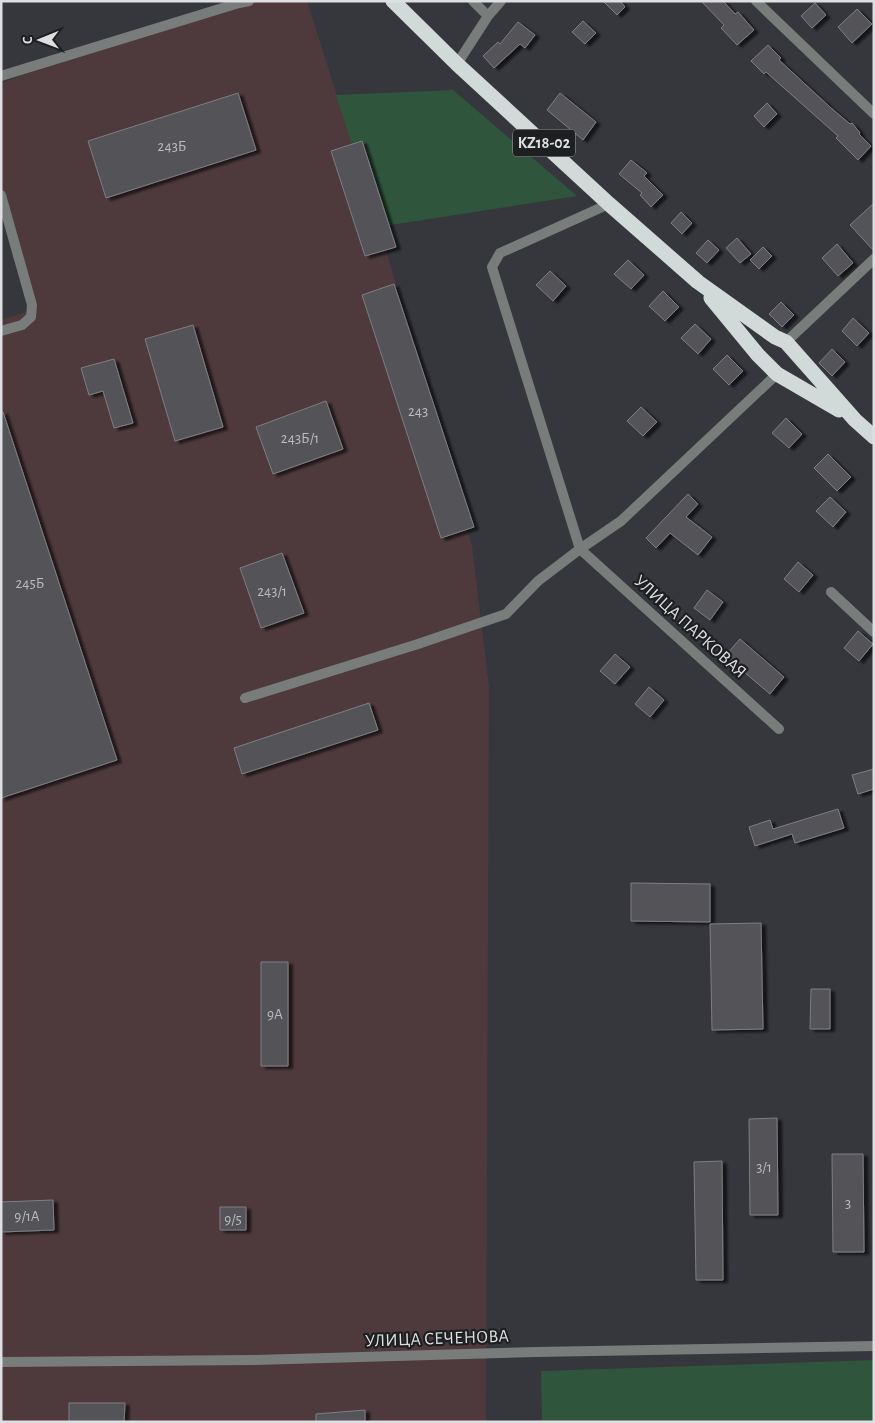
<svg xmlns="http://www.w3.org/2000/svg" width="875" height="1423" font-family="'Alegreya Sans',sans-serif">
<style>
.industrial{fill:#4e393c}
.green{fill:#2f553c}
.building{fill:#535258;stroke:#7f7e84;filter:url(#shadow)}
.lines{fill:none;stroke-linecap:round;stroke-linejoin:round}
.street{stroke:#787c7b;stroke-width:10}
.highway{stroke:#d1dad9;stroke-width:15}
.labels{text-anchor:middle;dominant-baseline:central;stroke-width:4.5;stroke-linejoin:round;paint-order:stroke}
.number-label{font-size:15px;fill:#babcc0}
.shield{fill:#1e1f21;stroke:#a4a5a8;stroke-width:1}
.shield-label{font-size:16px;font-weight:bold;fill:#dddfe2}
.street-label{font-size:18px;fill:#dddfe2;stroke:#1e1f21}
</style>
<defs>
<filter id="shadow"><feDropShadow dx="4.5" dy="2.5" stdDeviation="1" flood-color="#0009"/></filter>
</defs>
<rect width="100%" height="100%" fill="#35373d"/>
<!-- industrial -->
<path class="industrial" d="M225,1H307L383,240L472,546L489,687L486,1422H1V320L38,308L1,186V83Z"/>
<!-- green -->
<path class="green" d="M453,90L577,196L378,227L336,95Z
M874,1360V1422H542L541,1371Z"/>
<!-- building -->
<path class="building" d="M603,1H620L625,7L617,15Z
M701,1H723L735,14L738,12L754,30L737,45L721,28L724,25Z
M815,3L826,15L812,28L801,16Z
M857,9L872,24L852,43L838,27Z
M583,21L596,33L585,44L572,32Z
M518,22L535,35L525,48L520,44L494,68L483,56L498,42L500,44Z
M768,45L781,58L779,60L831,108L850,124L852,123L860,133L859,134L871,146L858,160L836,138L838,136L766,72L764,74L751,61Z
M238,93L256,150L106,198L88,141Z
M560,93L596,122L583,140L547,110Z
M767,103L777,114L764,127L754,116Z
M362,141L396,247L365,256L331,151Z
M631,160L647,173L644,176L663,195L651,207L640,195L642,193L619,174Z
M874,203V251L850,225Z
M681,212L692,223L682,234L671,223Z
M737,238L751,254L740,263L726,248Z
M708,240L719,250L707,263L696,253Z
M837,244L853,263L838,276L822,258Z
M763,247L772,256L759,269L750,260Z
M628,260L644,275L631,289L614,274Z
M550,271L566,286L553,301L536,285Z
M394,284L474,527L441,538L362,295Z
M663,291L679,307L665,321L649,306Z
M781,302L794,315L782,327L769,314Z
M853,318L869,333L857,346L842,331Z
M695,324L711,339L698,354L681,338Z
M193,325L223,427L175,441L145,339Z
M832,349L845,362L832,376L819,363Z
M727,355L743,371L729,385L713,369Z
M114,359L133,423L114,428L103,391L89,395L81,368Z
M326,401L343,449L273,474L256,427Z
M641,407L657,422L643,436L627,421Z
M1,412H3L117,760L1,798Z
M786,418L802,434L789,448L772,433Z
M828,454L851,477L837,491L814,468Z
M688,494L698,504L686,517L712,537L698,555L670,533L656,548L646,538Z
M830,497L846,512L833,527L816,511Z
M282,553L304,613L261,628L240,568Z
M798,562L813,575L799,592L784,579Z
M707,590L723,602L710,620L694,608Z
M858,631L873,644L859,661L844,648Z
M740,639L784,677L770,694L725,656Z
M615,654L630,667L615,684L600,671Z
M649,687L664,700L650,717L635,704Z
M369,703L378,730L242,774L234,748Z
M874,769V789L858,794L852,775Z
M838,809L844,828L795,843L792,834L755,846L749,827L770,820L773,829Z
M631,883L710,884V922L631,921Z
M761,923L763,1029L712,1030L710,924Z
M261,962H288V1066H261Z
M811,989H830V1029H810Z
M777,1118L778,1215H750L749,1119Z
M832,1154H863L864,1252H833Z
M722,1161L723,1280H696L694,1162Z
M53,1200L54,1230L1,1232V1202Z
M220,1207H246V1230H220Z
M69,1403H125L124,1422H69Z
M365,1410V1422H316V1414Z"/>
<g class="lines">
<!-- street -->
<path class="street" d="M473,1L488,16
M756,1L874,114
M457,64L488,16L501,1
M1,76L239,3L249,1
M1,195L32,305L31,317L22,325L1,331
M609,204L500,253L492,267L580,549L779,729
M786,342L874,259
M831,592L874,632
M245,698L418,644L506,614L538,581L580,549L621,521L777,374
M1,1362L255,1360L536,1352L874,1346"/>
<!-- highway -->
<path class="highway" d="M393,1L457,64L609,204L698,282L775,337L786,342L855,420L874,437
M711,298L758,355L777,374L839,410"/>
</g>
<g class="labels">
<!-- number labels -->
<g class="number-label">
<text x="172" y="146">243Б</text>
<text x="418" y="411">243</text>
<text x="300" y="438">243Б/1</text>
<text x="30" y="583">245Б</text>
<text x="272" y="591">243/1</text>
<text x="275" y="1014">9А</text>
<text x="764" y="1167">3/1</text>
<text x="848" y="1203">3</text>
<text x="27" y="1216">9/1А</text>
<text x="233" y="1219">9/5</text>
</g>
<!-- shield labels -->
<rect class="shield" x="513" y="129.5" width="62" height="27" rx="4"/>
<g class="shield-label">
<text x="544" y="143">KZ18-02</text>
</g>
<!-- street labels -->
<g class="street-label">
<text transform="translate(690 627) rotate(42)">УЛИЦА ПАРКОВАЯ</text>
<text transform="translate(437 1339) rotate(-2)">УЛИЦА СЕЧЕНОВА</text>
</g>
</g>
<!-- border -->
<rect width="875" height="1423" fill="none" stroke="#dddfe2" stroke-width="5"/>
<!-- north arrow -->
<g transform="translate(40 40) rotate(269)" stroke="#1e1f21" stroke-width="4" paint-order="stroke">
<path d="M0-4L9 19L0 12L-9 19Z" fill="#dddfe2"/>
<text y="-8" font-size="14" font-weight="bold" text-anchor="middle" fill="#dddfe2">С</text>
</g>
</svg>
